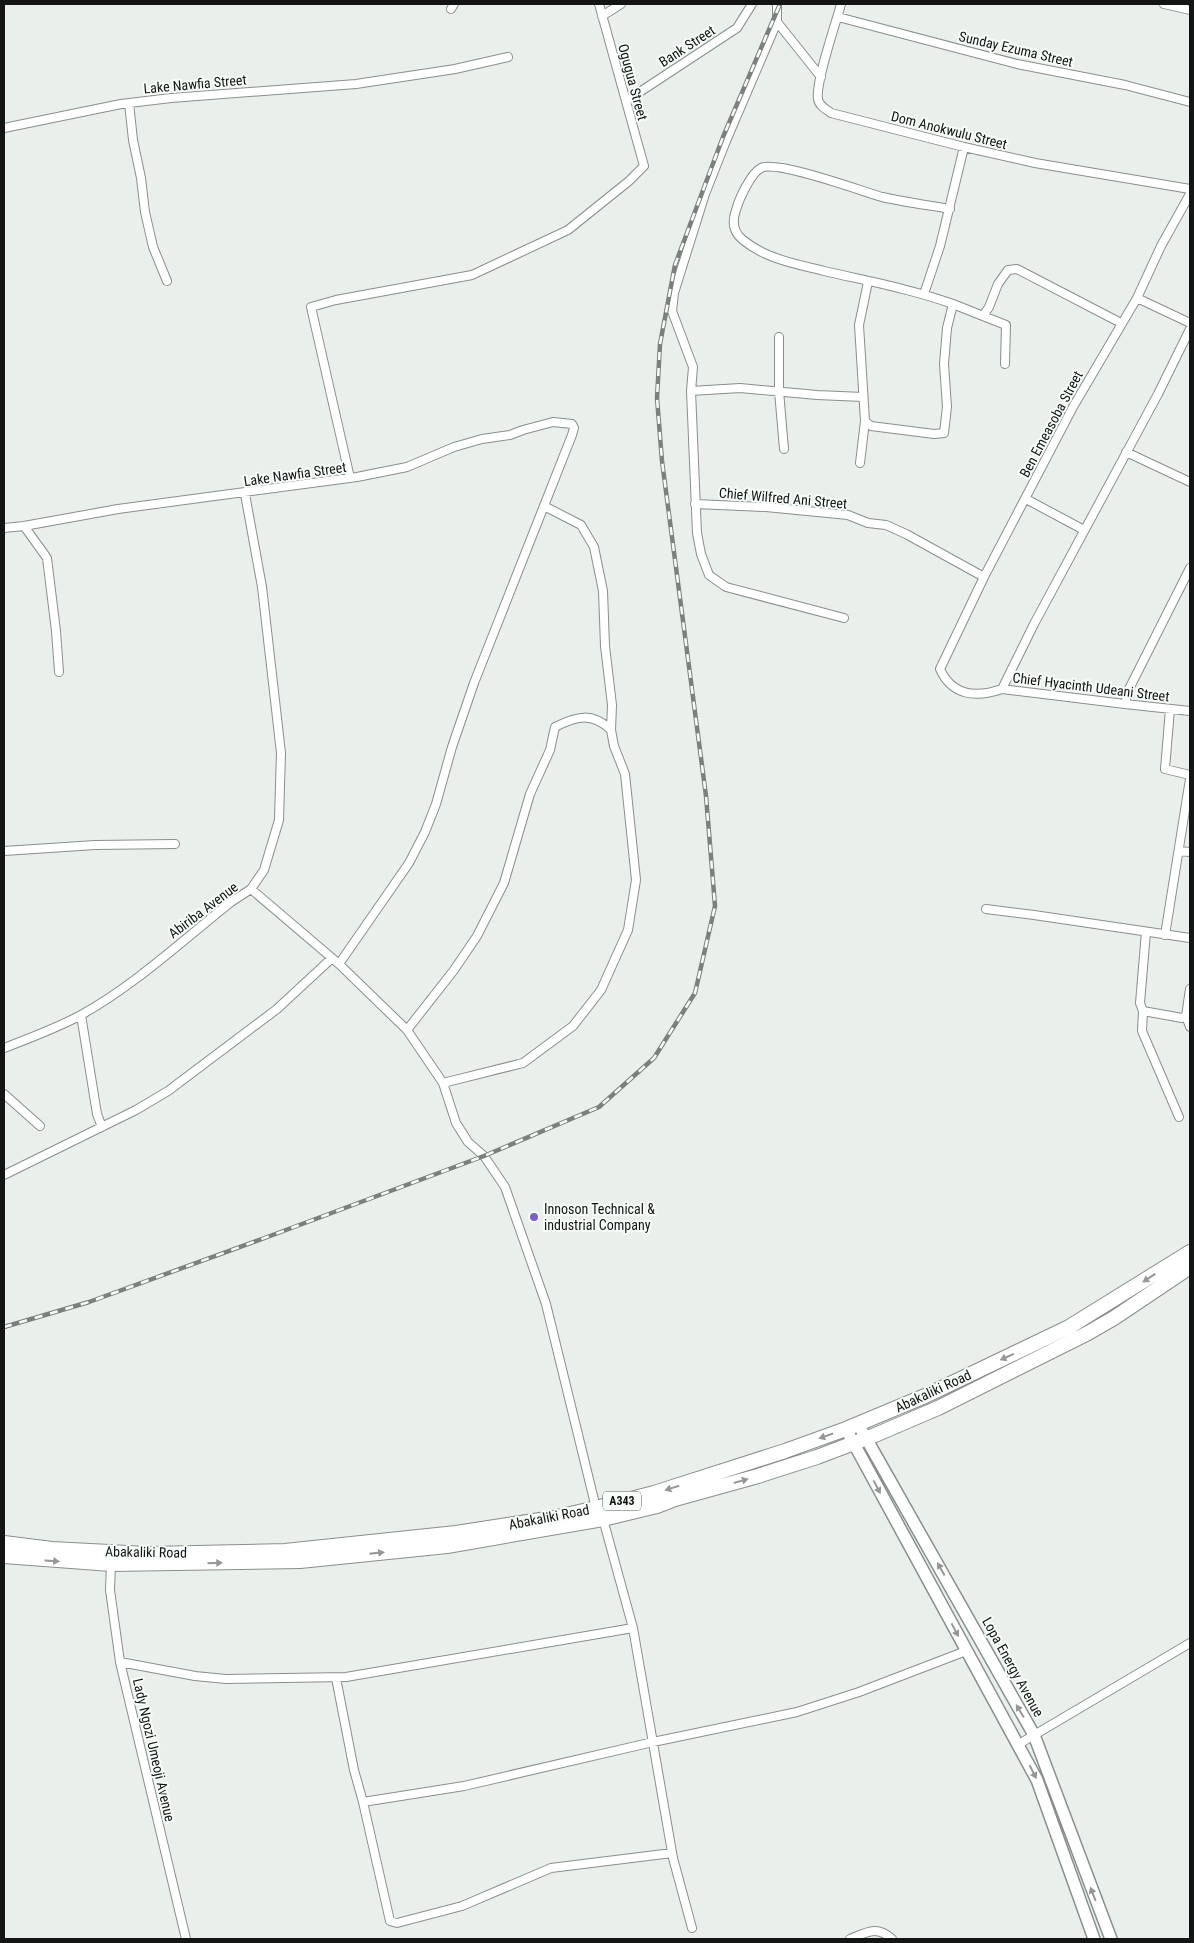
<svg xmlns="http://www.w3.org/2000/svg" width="1194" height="1943" font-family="'Roboto Condensed',sans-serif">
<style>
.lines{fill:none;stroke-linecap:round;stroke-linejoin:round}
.street-casing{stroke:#898f8c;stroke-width:10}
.primary-casing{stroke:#898f8c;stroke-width:14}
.highway-casing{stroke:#898f8c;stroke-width:16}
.street{stroke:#fff;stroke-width:8}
.primary{stroke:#fff;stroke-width:11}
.highway{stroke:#fff;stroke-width:14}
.rail-casing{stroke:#7b807d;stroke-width:4.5}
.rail{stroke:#f7fdf9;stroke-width:2.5;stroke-dasharray:8;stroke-linecap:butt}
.oneway{fill:#959695}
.poi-dot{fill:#7a5ed9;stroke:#f7fdf9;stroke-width:2}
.labels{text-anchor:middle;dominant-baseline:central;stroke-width:4;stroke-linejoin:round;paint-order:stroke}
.shield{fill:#f7fdf9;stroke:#575b59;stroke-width:1}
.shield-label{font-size:12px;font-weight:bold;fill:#131514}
.street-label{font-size:14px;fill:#131514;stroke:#f7fdf9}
.poi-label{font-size:14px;fill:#131514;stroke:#f7fdf9;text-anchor:start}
</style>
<rect width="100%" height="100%" fill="#e9f0ec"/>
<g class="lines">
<defs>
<path id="street" d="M777,4V22L821,77
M841,4C836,23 815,83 818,99C819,106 826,109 831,113L964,147L1035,163L1190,189
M1164,4L1190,10
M451,9L454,4
M602,16L621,4
M838,17L1017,64L1125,85L1190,102
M777,22L726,141L705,194L674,293L672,311L693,367L691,391L697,533L701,554L709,575L726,587L844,618
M626,101L737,28L752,4
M129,103L133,140L141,178L145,212L153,247L167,281
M4,128L121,104L171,98L356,84L455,69L508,57
M1190,194L1161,246L1137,298L1073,407L984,577L940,669C952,696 976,698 1002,689L1125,704L1190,711
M950,209C927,205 904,202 882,197C861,191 777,160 761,168C751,173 739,199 736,210C732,221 733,232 743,240C766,259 796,264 824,271C867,281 911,289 953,304
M924,294L940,246L964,147
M1137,298L1190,323
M983,316L1006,325L1005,364
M779,337V391L784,449
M691,391L740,388L817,395L863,397
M865,421L871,426L934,434L944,433L947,407L944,364L947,328L953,304L983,316L989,307L998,284L1008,270L1017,269L1121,323
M1126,452L1190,482
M860,463L865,421L859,325L868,282
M350,478L311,307L336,300L472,275L568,230L629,181L644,166L599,4
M1026,499L1084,530
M695,504L766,507L848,515L868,523L886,525L906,534L984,577
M24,526L47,558L56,631L59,672
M4,528L24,526L118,509L357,477L407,467L454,447L482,439L510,435L523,430L553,422L572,424L574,428L572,435L474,683L452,747L436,804L425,832L409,863L339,964
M1002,689L1034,624L1158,394L1190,329
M1125,704L1128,691L1190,568
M1170,709L1165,769L1190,775
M4,851L95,845L175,844
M1179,851L1190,852
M251,889L339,964L407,1030L443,1083L456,1123L468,1142L484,1156L505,1187L546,1304L596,1508
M986,909L1034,915L1190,938
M1146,932L1140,1003L1143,1011L1182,1018L1186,1016L1190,989
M1165,935L1190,779
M1143,1011L1142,1031L1179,1117
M81,1015L97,1114L102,1127
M1186,1016L1190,1027
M407,1030L454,970L477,936L504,883L530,794L550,750L555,727C577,716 592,712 611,730
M4,1048C30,1038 57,1028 81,1015C135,985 183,940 231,902L251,889L264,870L279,820L281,753L262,587L245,494
M443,1083L523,1063L573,1026L601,990L628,930L636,880L625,774L614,746L611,730L612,705L605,646L603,591L594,547L581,525L544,506
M4,1094L40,1126
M4,1175L136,1110L168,1091L277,1009L332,958
M603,1519L633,1628L673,1858L692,1928
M111,1564L110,1590L120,1662L186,1939
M120,1662L195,1676L226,1679L346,1677L633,1628
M336,1678L354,1770L363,1802L390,1921L397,1923L462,1906L551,1868L672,1853
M1019,1744L1190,1643
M363,1802L464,1786L653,1742L797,1712L859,1692L966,1651
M850,1939C867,1932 877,1925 892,1939"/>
<path id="primary" d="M858,1424L1034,1735L1111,1939
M846,1429L1037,1780L1094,1939"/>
<path id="highway" d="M4,1543L52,1549L147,1554L285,1551L456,1533L553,1518L596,1508L654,1493L785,1451L846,1429L925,1396L1069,1327L1190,1252
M4,1556L111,1564L300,1561L447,1546L603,1519L657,1506L675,1499L758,1476L817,1457L875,1435L938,1408L1088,1333L1114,1318L1190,1267"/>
</defs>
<!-- street casing -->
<use href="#street" class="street-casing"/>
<!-- primary casing -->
<use href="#primary" class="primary-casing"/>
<!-- highway casing -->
<use href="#highway" class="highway-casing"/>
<!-- street -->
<use href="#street" class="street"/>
<!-- primary -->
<use href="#primary" class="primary"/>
<!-- highway -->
<use href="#highway" class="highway"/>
<defs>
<path id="rail" d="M4,1327L89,1302L270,1236L484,1156L599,1107L654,1058L695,993L715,906L706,796L662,461L657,398L660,344L675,265L723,137L780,4"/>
</defs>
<!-- rail casing -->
<use href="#rail" class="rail-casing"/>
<!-- rail -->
<use href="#rail" class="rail"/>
</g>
<!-- one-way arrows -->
<defs><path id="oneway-solid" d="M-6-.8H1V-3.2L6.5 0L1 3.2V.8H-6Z" transform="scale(1.25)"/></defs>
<g class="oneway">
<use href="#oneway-solid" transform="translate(1149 1278) rotate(147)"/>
<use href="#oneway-solid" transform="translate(1007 1357) rotate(156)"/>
<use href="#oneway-solid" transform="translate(826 1436) rotate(161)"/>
<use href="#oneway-solid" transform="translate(741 1481) rotate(-16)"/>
<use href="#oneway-solid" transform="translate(877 1487) rotate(62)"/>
<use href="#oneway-solid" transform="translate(672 1488) rotate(163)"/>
<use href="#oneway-solid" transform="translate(377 1553) rotate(-6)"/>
<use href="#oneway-solid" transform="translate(52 1561) rotate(4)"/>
<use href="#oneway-solid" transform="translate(215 1563) rotate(-1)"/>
<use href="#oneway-solid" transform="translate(941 1569) rotate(-119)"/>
<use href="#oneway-solid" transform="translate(955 1630) rotate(62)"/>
<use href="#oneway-solid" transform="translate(1020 1711) rotate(-121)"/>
<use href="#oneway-solid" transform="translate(1033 1772) rotate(63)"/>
<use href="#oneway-solid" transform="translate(1093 1894) rotate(-111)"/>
</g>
<!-- markers -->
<circle class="poi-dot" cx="534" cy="1217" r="5"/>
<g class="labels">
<!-- shield labels -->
<rect class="shield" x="603" y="1491.5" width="38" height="19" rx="4"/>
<g class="shield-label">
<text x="622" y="1501">A343</text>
</g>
<!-- street labels -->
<g class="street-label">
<text transform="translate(687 46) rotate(-33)">Bank Street</text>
<text transform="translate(1016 49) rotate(13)">Sunday Ezuma Street</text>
<text transform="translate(633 82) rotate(75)">Ogugua Street</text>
<text transform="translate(195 84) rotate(-5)">Lake Nawfia Street</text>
<text transform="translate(949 130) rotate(14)">Dom Anokwulu Street</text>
<text transform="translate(1051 424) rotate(-62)">Ben Emeasoba Street</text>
<text transform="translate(295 474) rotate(-8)">Lake Nawfia Street</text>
<text transform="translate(783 498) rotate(5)">Chief Wilfred Ani Street</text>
<text transform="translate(1091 687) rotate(7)">Chief Hyacinth Udeani Street</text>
<text transform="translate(203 910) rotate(-37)">Abiriba Avenue</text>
<text transform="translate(933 1391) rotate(-25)">Abakaliki Road</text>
<text transform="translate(549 1517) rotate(-11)">Abakaliki Road</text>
<text transform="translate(146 1552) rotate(1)">Abakaliki Road</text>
<text transform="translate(1013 1667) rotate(61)">Lopa Energy Avenue</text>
<text transform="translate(154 1750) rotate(77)">Lady Ngozi Umeoji Avenue</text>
</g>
<!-- poi labels -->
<g class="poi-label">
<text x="544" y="1209">Innoson Technical &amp;<tspan x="544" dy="16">industrial Company</tspan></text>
</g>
</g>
<!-- border -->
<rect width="1194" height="1943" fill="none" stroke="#131514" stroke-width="10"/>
</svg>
